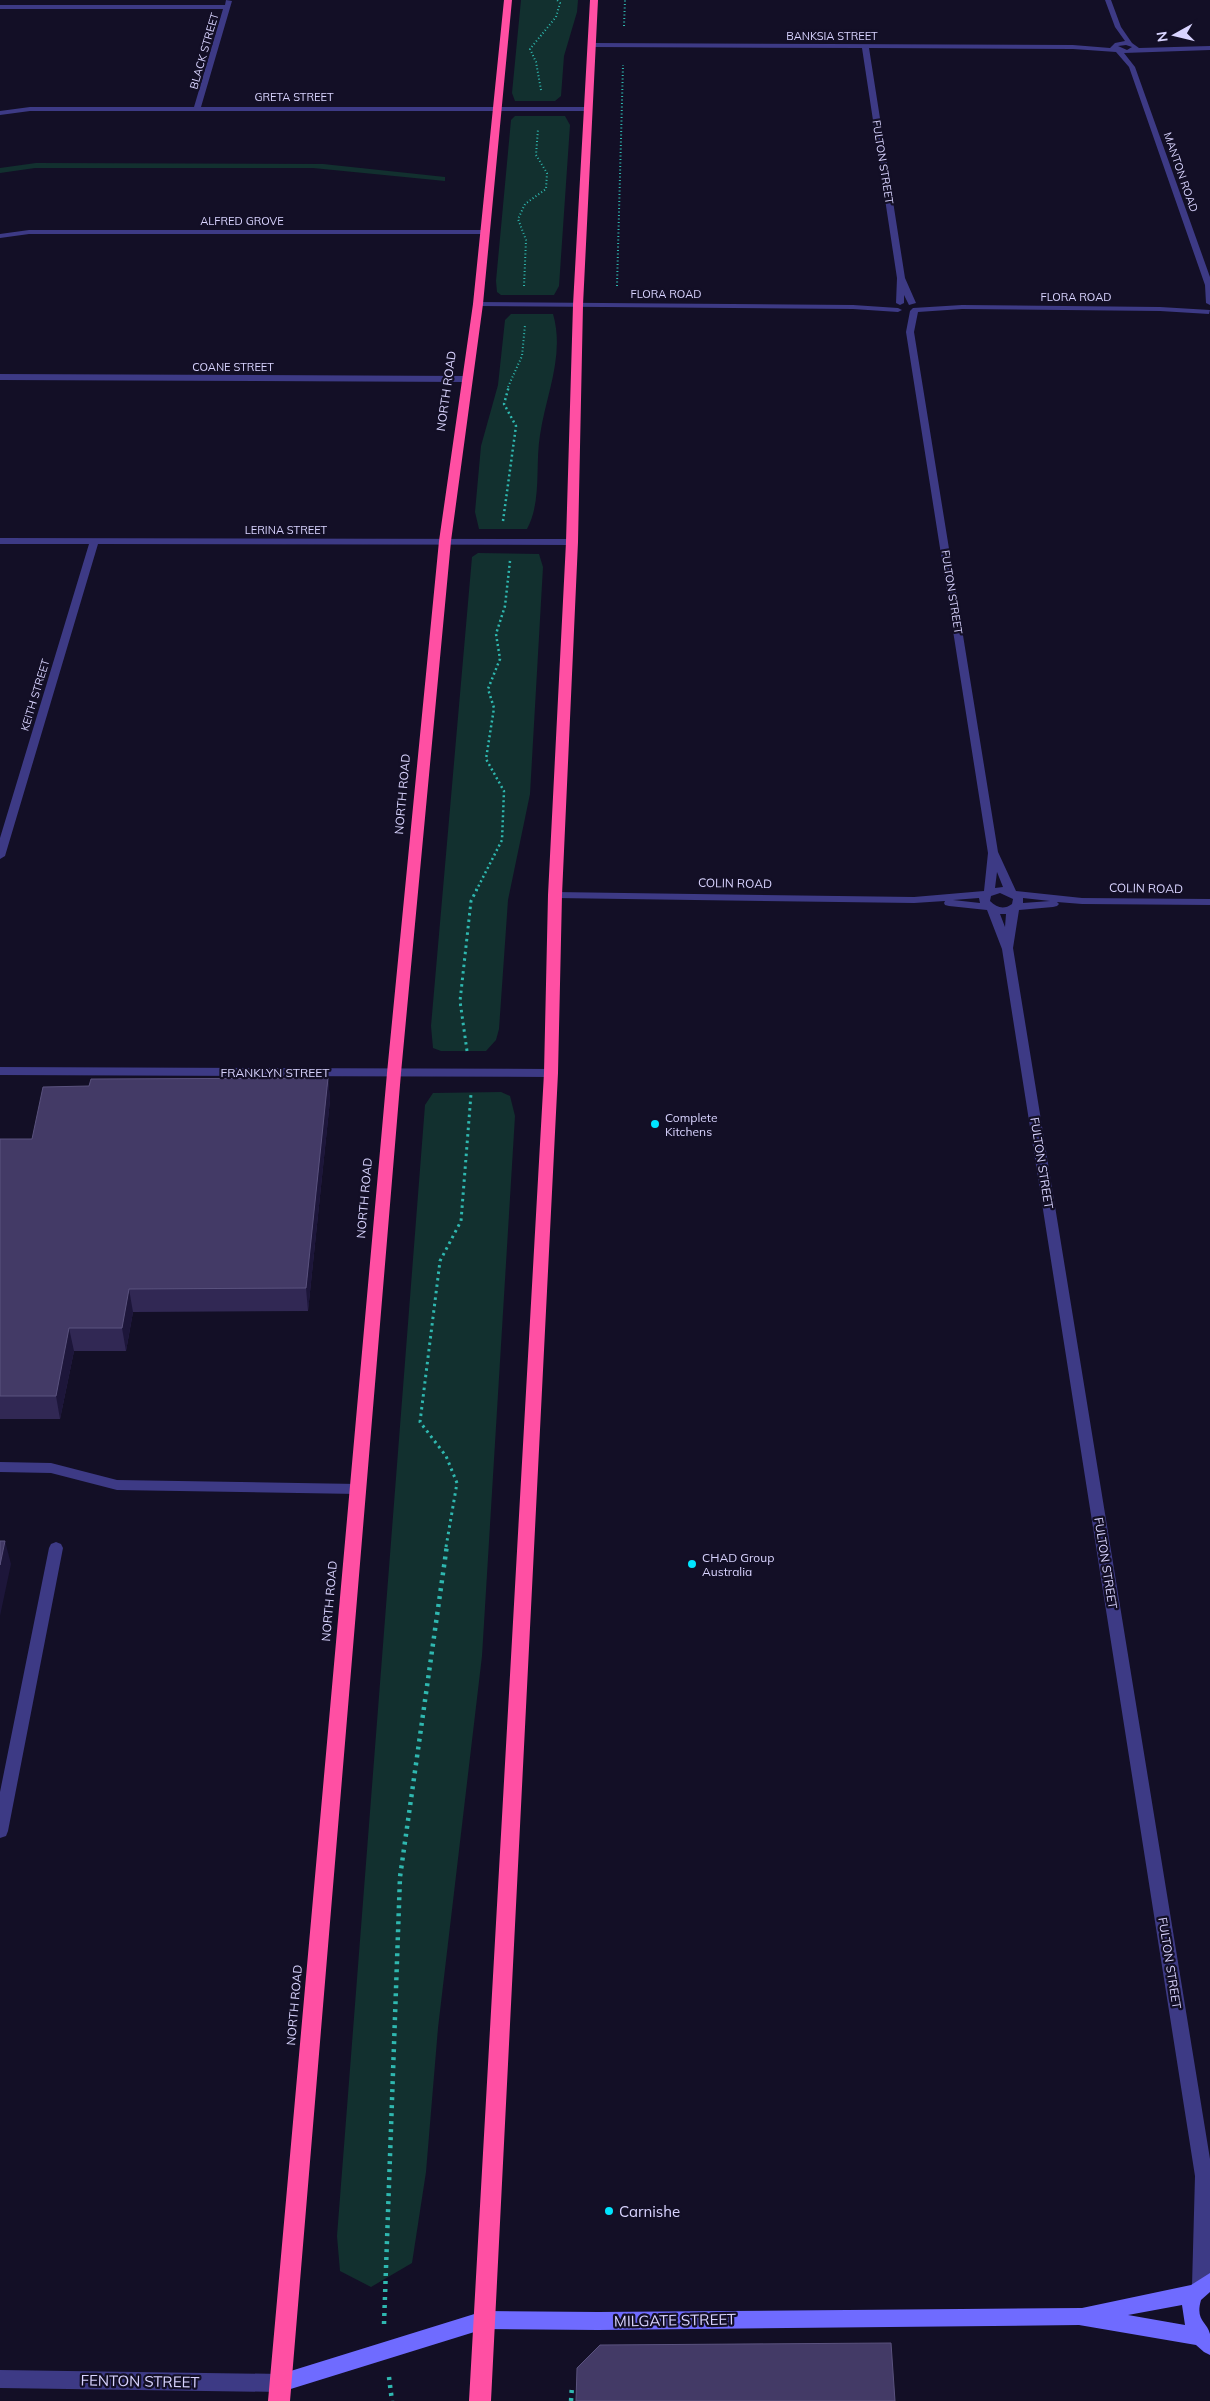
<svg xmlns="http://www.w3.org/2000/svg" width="1210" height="2401" font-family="Mulish,sans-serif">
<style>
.green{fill:#12302f}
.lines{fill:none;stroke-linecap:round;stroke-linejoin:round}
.path-far3{stroke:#2fb8b0;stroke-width:2;stroke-dasharray:1 2.5;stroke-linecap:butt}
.path-far2{stroke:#2fb8b0;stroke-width:2.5;stroke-dasharray:2 3;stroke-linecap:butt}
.path-far1{stroke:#2fb8b0;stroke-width:3;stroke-dasharray:2.5 4;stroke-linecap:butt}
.path{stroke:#2fb8b0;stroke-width:4.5;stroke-dasharray:3 5;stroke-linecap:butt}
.lane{fill:#3d3a85;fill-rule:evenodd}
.street{fill:#3d3a85;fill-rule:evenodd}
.secondary{fill:#6f6bff;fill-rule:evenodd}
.highway{fill:#ff4fa3;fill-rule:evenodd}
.wall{fill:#312854}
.shaded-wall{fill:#1d163a}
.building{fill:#433a66;stroke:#5a527e}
.poi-dot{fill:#00e5ff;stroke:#130f26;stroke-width:2}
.labels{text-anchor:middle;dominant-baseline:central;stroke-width:4.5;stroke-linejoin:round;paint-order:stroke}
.far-street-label{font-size:11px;fill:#d9d4ff;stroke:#130f26}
.street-label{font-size:12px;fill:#d9d4ff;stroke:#130f26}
.poi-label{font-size:12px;fill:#d9d4ff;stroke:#130f26;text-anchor:start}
.near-poi-label{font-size:15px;fill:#d9d4ff;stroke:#130f26;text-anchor:start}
.near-street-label{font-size:15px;fill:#d9d4ff;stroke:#130f26}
</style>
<rect width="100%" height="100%" fill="#130f26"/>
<!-- green -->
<path class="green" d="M521,0H578L577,12L564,56L561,96L555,101H515L512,93Z
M515,116H565L570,125L559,286L554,295H501L497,292L496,281L511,120Z
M36,163L323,164L445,177V181L313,168H35L0,173V168Z
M511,314H553C565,355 546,395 540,435C535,466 542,501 527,529H479L475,512L481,446L498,385L505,320Z
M478,553L539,554L543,567L530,794L508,900L499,1029L496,1040L486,1051H441L433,1048L431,1026L472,557Z
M501,1092L510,1096L515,1116L482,1656L438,2028L426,2172L412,2263L371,2287L340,2271L337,2236L425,1105L433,1093Z"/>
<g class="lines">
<!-- path-far3 -->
<path class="path-far3" d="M624,26L625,0
M541,90L536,62L530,49L556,17L560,3L557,0
M524,286L526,240L518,219L525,204L546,189L547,173L536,155L538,129
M617,286L623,65
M508,387L522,356L525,325"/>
<!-- path-far2 -->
<path class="path-far2" d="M503,521L516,426L504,404L509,386
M476,891L502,840L504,791L486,759L494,708L488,689L500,659L496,634L505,606L510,561"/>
<!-- path-far1 -->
<path class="path-far1" d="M467,1051L460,1001L471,901L477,889
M446,1547L457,1483L446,1456L420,1422L440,1261L461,1221L471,1094"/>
<!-- path -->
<path class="path" d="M384,2324L400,1877L447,1545
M389,2377L392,2401
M571,2401L572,2386"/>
<!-- lane -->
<path class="lane" d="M0,1462L51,1463L117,1480L358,1484L363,1485L365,1489L363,1493L358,1494L117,1490L51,1473L0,1472Z
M56,1542L61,1544L63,1548L8,1831L6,1836L0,1838V1792L49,1548L51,1544Z"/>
<!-- street -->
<path class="street" d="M226,0L232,1L201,107H588L591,109L588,111H30L0,115V111L30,107H194L223,9H0V5H225Z
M1105,0H1111L1121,27L1132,43L1139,48L1210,46V50L1124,53L1135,67L1210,277V305L1206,303L1205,285L1129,67L1116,52L1073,49L869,48L905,278L916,303L909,305L904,295V303L900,305L896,303L897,278L862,48L592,47L589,45L592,43L1073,45L1110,48L1115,43L1125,41L1115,27ZM1126,45L1132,47L1127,50L1118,46Z
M29,230H484L488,232L484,234H29L0,238V234Z
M475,302L853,305L898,308L902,310L898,312L853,309L478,306H475Z
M962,305L1160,307L1210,310L1209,314L1160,311L962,309L918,312L914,332L998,852L1016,891L1082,898L1210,899V905L1082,904L1057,902L1059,904L1057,906L1053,907L1019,910L1013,948L1210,2159V2286L1207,2292L1201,2295L1195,2292L1192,2286L1195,2176L1002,949L987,910L949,906L945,905L944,903L945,901L914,903L555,898L550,895L555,892L914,897L984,891L988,853L906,332L910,311L913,308ZM997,872L1003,887L995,888ZM1000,893L1013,899L1012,904C1004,910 997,908 990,901L991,896ZM979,898L980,903L953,900ZM1023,898L1050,901L1023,903ZM1000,914H1006L1005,927Z
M0,374L466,376L470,379L466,382L0,380Z
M0,538L572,539L577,542L572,545L98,544L5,856L0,859V838L89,544H0Z
M0,1067L551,1069L557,1073L551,1077L0,1075Z
M0,2370L281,2374L288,2376L290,2383L288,2390L281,2392L0,2388Z"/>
<!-- secondary -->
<path class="secondary" d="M1210,2273V2292L1201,2300C1195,2321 1207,2321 1210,2334C1210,2340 1210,2349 1210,2355L1204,2352L1196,2345L1079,2325L598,2330L484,2329L281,2392L274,2390L272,2383L274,2376L281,2374L484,2311L598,2312L1082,2308L1191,2285ZM1182,2305L1185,2325L1128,2315Z"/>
<!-- highway -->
<path class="highway" d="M504,0H512L483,304L451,541L401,1073L290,2401H268L387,1073L439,541L473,304Z
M590,0H598L583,305L578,542L562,895L558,1073L491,2401H469L544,1073L548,895L566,542L573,305Z"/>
</g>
<!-- wall -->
<path class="wall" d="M328,1078L330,1100L308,1311L133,1312L126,1351H74L60,1419H0V1139H32L89,1086Z"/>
<!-- shaded-wall -->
<path class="shaded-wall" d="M328,1078L330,1100L308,1311L306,1288Z
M129,1289L133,1312L126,1351L122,1328Z
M69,1328L74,1351L60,1419L56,1396Z
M5,1541L11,1564L0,1616V1565Z"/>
<!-- building -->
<path class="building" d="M328,1078L306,1288L129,1289L122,1328H69L56,1396H0V1139H32L43,1087L89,1086L91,1079Z
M0,1541H5L0,1565Z
M891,2343L895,2401H576L577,2368L600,2345Z"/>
<!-- markers -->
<g class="poi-dot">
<circle cx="655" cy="1124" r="5"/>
<circle cx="692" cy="1564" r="5"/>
<circle cx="609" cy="2211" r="5"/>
</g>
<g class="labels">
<!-- far-street labels -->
<g class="far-street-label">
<text x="832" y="36">BANKSIA STREET</text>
<text transform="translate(204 51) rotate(-74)">BLACK STREET</text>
<text x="294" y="97">GRETA STREET</text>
<text transform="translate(883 162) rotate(81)">FULTON STREET</text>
<text transform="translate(1181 172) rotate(71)">MANTON ROAD</text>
<text x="242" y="221">ALFRED GROVE</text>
<text x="666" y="294">FLORA ROAD</text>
<text x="1076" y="297">FLORA ROAD</text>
<text x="233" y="367">COANE STREET</text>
<text x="286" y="530">LERINA STREET</text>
<text transform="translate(952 592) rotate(81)">FULTON STREET</text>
<text transform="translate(35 695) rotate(-73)">KEITH STREET</text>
</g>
<!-- street labels -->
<g class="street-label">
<text transform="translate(446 391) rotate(-82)">NORTH ROAD</text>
<text transform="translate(402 794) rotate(-85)">NORTH ROAD</text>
<text transform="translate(735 883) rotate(1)">COLIN ROAD</text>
<text transform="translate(1146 888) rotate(1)">COLIN ROAD</text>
<text x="275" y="1072">FRANKLYN STREET</text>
<text transform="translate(1042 1163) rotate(81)">FULTON STREET</text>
<text transform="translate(364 1198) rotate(-85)">NORTH ROAD</text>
<text transform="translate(1106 1563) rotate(81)">FULTON STREET</text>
<text transform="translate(329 1601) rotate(-85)">NORTH ROAD</text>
<text transform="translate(1170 1963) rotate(81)">FULTON STREET</text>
<text transform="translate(294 2005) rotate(-85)">NORTH ROAD</text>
</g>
<!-- poi labels -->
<g class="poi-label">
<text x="665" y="1117">Complete<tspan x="665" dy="14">Kitchens</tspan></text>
<text x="702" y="1557">CHAD Group<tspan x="702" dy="14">Australia</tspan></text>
</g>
<!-- near-poi labels -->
<g class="near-poi-label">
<text x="619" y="2211">Carnishe</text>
</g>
<!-- near-street labels -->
<g class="near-street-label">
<text transform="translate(675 2320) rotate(-1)">MILGATE STREET</text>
<text transform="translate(140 2381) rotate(1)">FENTON STREET</text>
</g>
</g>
<!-- north arrow -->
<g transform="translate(1175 35) rotate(262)" stroke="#130f26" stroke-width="4" paint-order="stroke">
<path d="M0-4L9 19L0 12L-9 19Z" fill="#d9d4ff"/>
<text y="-8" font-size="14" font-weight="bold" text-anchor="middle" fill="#d9d4ff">N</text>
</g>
</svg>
